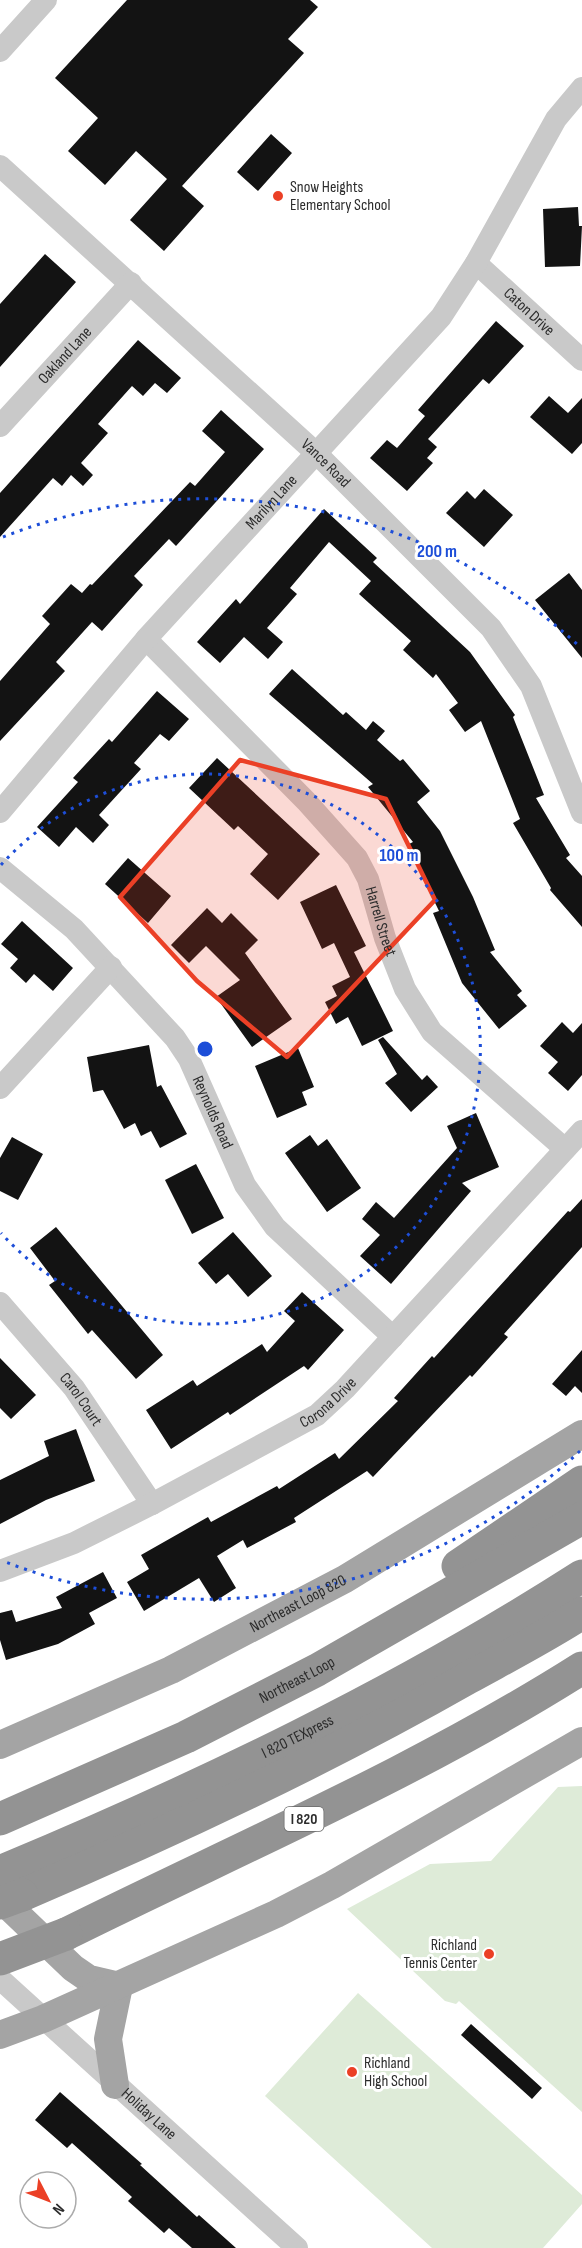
<svg xmlns="http://www.w3.org/2000/svg" width="582" height="2248" font-family="'Sofia Sans Condensed',sans-serif">
<style>
.green{fill:#deebd8}
.building{fill:#131313}
.lines{fill:none;stroke-linecap:round;stroke-linejoin:round}
.minor{stroke:#c9c9c9;stroke-width:22}
.major{stroke:#a4a4a4;stroke-width:28}
.highway{stroke:#939393;stroke-width:33}
.highway-bridge{stroke:#939393;stroke-width:33}
.marked{fill:#eb4026;fill-opacity:0.2;stroke:#eb4026;stroke-width:4.5;stroke-linejoin:round}
.ring{fill:none;stroke:#1d4ed8;stroke-width:3;stroke-dasharray:3 6}
.poi-dot{fill:#eb4026;stroke:#fff;stroke-width:2}
.labels{text-anchor:middle;dominant-baseline:central;stroke-width:6;stroke-linejoin:round;paint-order:stroke}
.shield{fill:#fff;stroke:#6b6b6b;stroke-width:1.5}
.shield-label{font-size:15px;font-weight:bold;fill:#2c2c2c}
.poi-label{font-size:16px;fill:#2c2c2c;stroke:#fff;text-anchor:start}
.street-label{font-size:16px;fill:#2c2c2c;stroke:#fff}
.centre{fill:#1d4ed8;stroke:#fff;stroke-width:3}
.ring-label{font-size:18px;text-anchor:middle;font-weight:bold;fill:#1d4ed8;stroke:#fff;stroke-width:6;stroke-linejoin:round;paint-order:stroke}
</style>
<rect width="100%" height="100%" fill="#fff"/>
<!-- green -->
<path class="green" d="M582,1786V2112L459,2001L456,2004L445,2001L347,1909L430,1864L491,1861L558,1787Z
M358,1993L582,2195V2204L543,2248H432L265,2096Z"/>
<!-- building -->
<path class="building" d="M127,0H310L318,7L288,39L304,53L182,186L204,206L164,251L130,220L167,179L136,151L105,185L68,151L98,118L55,78Z
M271,134L292,153L258,191L237,172Z
M578,207L579,226H582L580,266L545,267L543,209Z
M45,254L76,282L0,367V304Z
M496,321L524,346L489,384L483,379L428,439L437,447L427,458L433,463L407,491L370,458L387,440L397,448L425,416L418,410Z
M138,340L181,378L167,393L155,383L143,396L132,386L98,424L108,433L81,463L93,475L83,486L71,475L62,486L53,478L0,537V493Z
M549,396L568,413L582,398V443L572,454L530,417Z
M221,410L264,449L176,546L169,539L134,576L143,585L102,631L92,622L56,662L65,671L0,741V681L50,624L42,616L71,584L82,593L90,584L92,585L190,482L195,486L225,452L202,431Z
M484,489L513,515L484,547L446,513L467,491L475,499Z
M324,509L377,558L373,562L470,652L515,715L513,717L544,795L536,798L570,855L566,858L582,876V927L550,890L551,888L513,823L520,819L481,721L465,732L449,710L458,703L436,674L433,678L403,650L411,641L359,594L371,581L329,542L290,588L297,594L267,628L283,642L268,659L244,637L220,663L197,642L236,599L240,604Z
M569,573L582,590V658L535,600Z
M292,669L343,715L346,712L366,730L373,721L385,731L377,740L400,761L403,759L430,791L417,802L440,831L473,897L495,950L490,952L522,991L517,995L527,1006L499,1029L462,983L433,913L439,911L407,845L413,842L368,787L373,784L269,694Z
M157,691L189,719L169,741L160,734L134,763L141,769L99,815L109,825L93,843L76,827L59,847L37,827L78,782L73,778L109,739L112,742Z
M217,758L320,854L278,900L250,874L268,854L238,826L234,830L189,788Z
M128,858L171,896L148,923L105,884Z
M336,885L366,946L354,952L393,1031L362,1046L348,1017L336,1024L325,1002L337,996L332,986L350,977L334,943L322,949L300,902Z
M207,908L222,923L231,913L258,940L245,953L292,1019L252,1047L216,997L240,980L206,946L189,963L171,945Z
M22,921L73,968L53,991L34,974L26,983L10,968L18,959L1,944Z
M562,1022L573,1033L582,1023V1075L568,1091L548,1073L558,1062L540,1046Z
M383,1037L422,1080L427,1075L438,1087L411,1112L385,1083L397,1074L378,1040Z
M149,1045L157,1087L161,1085L187,1134L160,1148L151,1131L141,1136L135,1123L124,1129L103,1090L93,1092L87,1057Z
M298,1048L314,1087L302,1092L307,1105L277,1118L255,1066Z
M476,1113L499,1167L462,1183L471,1191L391,1284L360,1256L380,1235L362,1219L376,1202L394,1218L457,1148L447,1126Z
M310,1135L318,1146L327,1139L361,1188L327,1212L285,1153Z
M12,1137L43,1154L18,1200L0,1191V1158Z
M196,1164L224,1218L192,1234L165,1180Z
M582,1199V1247L504,1334L508,1337L472,1377L470,1375L373,1477L367,1471L294,1518L296,1522L247,1548L243,1540L217,1556L236,1588L214,1602L199,1578L144,1611L127,1582L149,1569L141,1555L208,1517L211,1522L277,1486L279,1489L335,1453L339,1459L398,1401L394,1398L432,1356L434,1358L568,1211L570,1212Z
M56,1227L163,1355L136,1379L92,1330L88,1334L49,1285L55,1281L30,1248Z
M233,1232L272,1276L248,1297L228,1274L216,1284L198,1263Z
M302,1292L344,1330L308,1370L304,1366L230,1415L228,1412L171,1449L146,1410L193,1380L197,1386L262,1344L267,1352L295,1321L284,1311Z
M582,1350V1393L575,1386L566,1396L552,1384Z
M0,1358L36,1395L11,1419L0,1408Z
M76,1429L95,1481L46,1500L0,1524V1480L49,1456L44,1441Z
M103,1572L117,1598L89,1613L95,1624L58,1644L6,1660L0,1640V1613L12,1610L16,1622L62,1608L56,1597Z
M471,2024L542,2088L532,2099L461,2035Z
M60,2092L142,2164L140,2165L197,2217L199,2215L236,2248H192L169,2228L164,2233L128,2201L132,2197L72,2143L67,2148L35,2120Z"/>
<g class="lines">
<!-- minor -->
<g class="minor">
<path d="M0,51L46,0"/>
<path id="s1" d="M0,166L316,453L491,628L531,686L582,813"/>
<path id="s2" d="M476,263L582,360"/>
<path id="s3" d="M0,426L131,283"/>
<path id="s4" d="M146,639L306,801L357,858L368,879L385,938L405,989L432,1032L565,1149"/>
<path id="s5" d="M0,812L146,639L441,317L476,263L556,119L582,88"/>
<path id="s6" d="M0,868L74,929L175,1038L189,1059L245,1185L275,1227L393,1337"/>
<path d="M0,1088L111,967"/>
<path id="s7" d="M0,1303L74,1388L152,1504"/>
<path id="s8" d="M0,1571L74,1543L152,1504L317,1415L345,1389L582,1131"/>
<path id="s9" d="M0,1979L297,2248"/>
</g>
<!-- major -->
<g class="major">
<path id="s10" d="M0,1745L171,1670L345,1579L582,1434"/>
<path d="M0,1898L73,1968L89,1979L119,1986L108,2039L115,2085"/>
<path d="M0,2035L43,2019L276,1914L332,1885L582,1741"/>
</g>
<!-- highway -->
<g class="highway">
<path d="M458,1566L582,1482"/>
<path id="s11" d="M0,1819L186,1737L317,1670L582,1518"/>
<path id="s12" d="M0,1872C201,1788 398,1694 582,1576"/>
<path d="M22,1895C175,1830 324,1760 468,1678C506,1657 545,1637 582,1613"/>
<path d="M66,1934C239,1848 418,1772 582,1668"/>
</g>
<!-- highway-bridge -->
<path class="highway-bridge" d="M0,1903L22,1895
M0,1959L66,1934"/>
</g>
<!-- marked area -->
<path class="marked" d="M240,760L386,799L435,900L287,1057L197,981L120,897Z"/>
<!-- distance rings -->
<g class="ring">
<path d="M1 865A275 275 0 1 1 1 1233"/>
<path d="M580 1451A550 550 0 0 1 3 1561M3 537A550 550 0 0 1 580 647"/>
</g>
<!-- markers -->
<g class="poi-dot">
<circle cx="278" cy="196" r="6"/>
<circle cx="489" cy="1954" r="6"/>
<circle cx="352" cy="2072" r="6"/>
</g>
<g class="labels">
<!-- shield labels -->
<rect class="shield" x="284.5" y="1807" width="39" height="24" rx="4.5"/>
<g class="shield-label">
<text x="304" y="1819">I 820</text>
</g>
<!-- poi labels -->
<g class="poi-label">
<text x="290" y="187">Snow Heights<tspan x="290" dy="18">Elementary School</tspan></text>
<text x="477" y="1945" text-anchor="end">Richland<tspan x="477" dy="18">Tennis Center</tspan></text>
<text x="364" y="2063">Richland<tspan x="364" dy="18">High School</tspan></text>
</g>
<!-- street labels -->
<g class="street-label">
<text stroke="none"><textPath href="#s2" startOffset="72">Caton Drive</textPath></text>
<text stroke="none"><textPath href="#s3" startOffset="96">Oakland Lane</textPath></text>
<text stroke="none"><textPath href="#s1" startOffset="441">Vance Road</textPath></text>
<text stroke="none"><textPath href="#s5" startOffset="412">Marilyn Lane</textPath></text>
<text stroke="none"><textPath href="#s4" startOffset="372">Harrell Street</textPath></text>
<text stroke="none"><textPath href="#s6" startOffset="328">Reynolds Road</textPath></text>
<text stroke="none"><textPath href="#s7" startOffset="126">Carol Court</textPath></text>
<text stroke="none"><textPath href="#s8" startOffset="370">Corona Drive</textPath></text>
<text stroke="none"><textPath href="#s10" startOffset="330">Northeast Loop 820</textPath></text>
<text stroke="none"><textPath href="#s11" startOffset="328">Northeast Loop</textPath></text>
<text stroke="none"><textPath href="#s12" startOffset="327">I 820 TEXpress</textPath></text>
<text stroke="none"><textPath href="#s9" startOffset="201">Holiday Lane</textPath></text>
</g>
</g>
<circle cx="205" cy="1049" r="9" class="centre"/>
<g class="ring-label">
<text x="437" y="557">200 m</text>
<text x="399" y="861">100 m</text>
</g>
<!-- north arrow -->
<g transform="translate(48 2200) rotate(132)"><circle r="28" fill="#ffffff" stroke="#ababab" stroke-width="1.5"/>
<path d="M0-4.5L10 22L0 15L-10 22Z" fill="#eb4026"/>
<text y="-9" font-size="16" font-weight="bold" text-anchor="middle" fill="#2c2c2c">N</text>
</g>
</svg>
